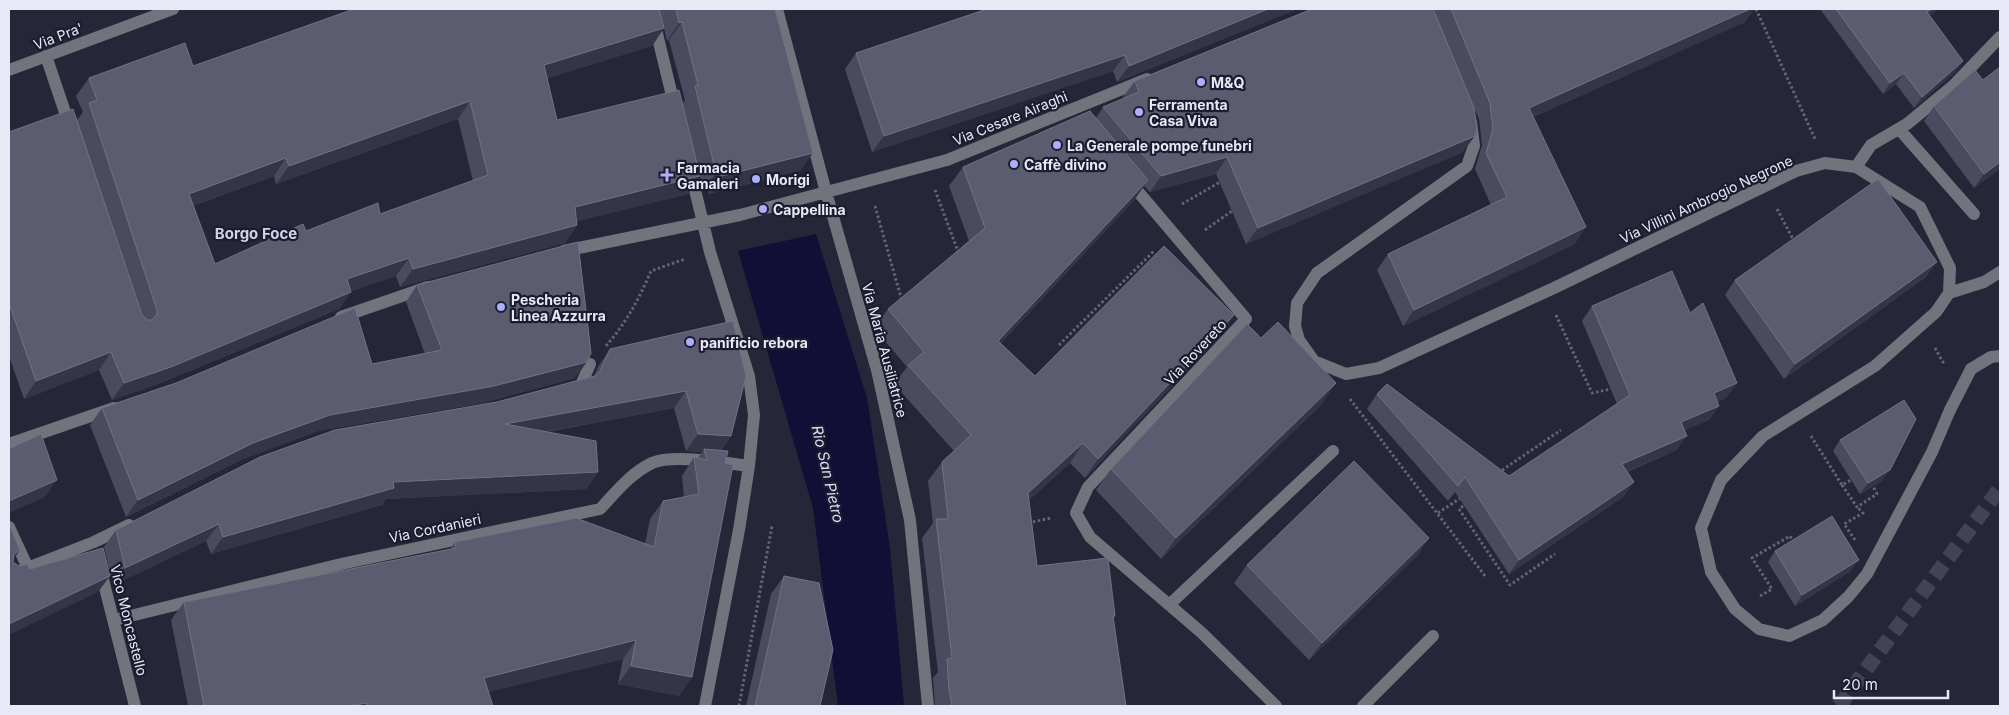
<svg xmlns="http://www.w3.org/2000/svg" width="2009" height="715" font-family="Inter,sans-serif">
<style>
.water{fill:#120e35}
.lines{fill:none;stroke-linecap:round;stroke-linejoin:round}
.highway-tunnel{stroke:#424354;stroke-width:15;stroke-dasharray:15 8;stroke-linecap:butt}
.path{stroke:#636474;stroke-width:3;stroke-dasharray:2.5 2.5;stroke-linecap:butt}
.minor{stroke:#72737d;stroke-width:12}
.minor-bridge{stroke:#72737d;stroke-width:12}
.wall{fill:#4a4b5e;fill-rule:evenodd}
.shaded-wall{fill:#343548}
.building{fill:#5b5c6f;stroke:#717284;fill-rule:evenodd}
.poi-dot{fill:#acaffb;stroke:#1c1c2e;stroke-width:2}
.labels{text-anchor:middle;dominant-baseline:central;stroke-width:4.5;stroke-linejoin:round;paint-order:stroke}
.street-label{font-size:14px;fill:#e8e9f6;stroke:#1c1c2e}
.poi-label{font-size:14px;font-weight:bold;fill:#e8e9f6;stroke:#1c1c2e;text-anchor:start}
.neighbourhood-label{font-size:15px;font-weight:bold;fill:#d0d2eb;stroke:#1c1c2e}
.water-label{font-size:15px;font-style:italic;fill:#dbddfb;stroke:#1c1c2e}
</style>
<rect width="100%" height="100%" fill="#252638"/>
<!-- water -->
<path class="water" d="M816,234L867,398L890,548L904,706H838L813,508L738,251Z"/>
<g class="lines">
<!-- highway-tunnel -->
<path class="highway-tunnel" d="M1839,706L2000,488"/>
<!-- path -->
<path class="path" d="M1756,9L1815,139
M935,190L959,254
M1182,204L1222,181
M875,206L902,301
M1777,209L1794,241
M1205,230L1232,211
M1556,315L1592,393L1611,389
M1059,345L1155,250
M606,346C626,323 639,299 651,271L685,259
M1935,348L1944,364
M1350,399L1485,576
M1811,436L1842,485L1851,480
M1498,473L1561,430
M1842,485L1857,507L1877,494L1873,486
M1467,503L1459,509L1510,585L1555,554
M1438,513L1462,497
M1028,523L1051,518
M1855,540L1844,524L1863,513L1857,507
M1760,596L1772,589L1752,558L1790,536L1794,544
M739,706L772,526"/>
<!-- minor -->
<path class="minor" d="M651,9L675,108
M777,9L826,192L877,370L910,520L928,706
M46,56L70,127
M9,70L173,9
M1471,122L1474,146L1467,166L1317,273L1297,303L1295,326L1299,340L1314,361L1346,374L1379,368L1554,288L1796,171L1825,163L1856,167L1920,207L1950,268L1949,293L1936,312L1875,366L1763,436L1721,480L1701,528L1711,572L1735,609L1759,629L1789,636L1823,620L1848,597L1867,574L1932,452L1950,410
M1899,129L1974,214
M1856,167L1871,145L1907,124L1953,86L2000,37
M690,169L710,252L749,376L754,415L749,466L739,530L705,706
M1129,181L1246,319L1088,487L1076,513L1090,537L1202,633L1276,706
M564,251L740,215L947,160L1147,79
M1949,293L1984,282L2000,272
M341,317L428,287
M1971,369L1991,357L2000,356
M572,388L581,385L590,364
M9,444L114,408
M9,527L28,568
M100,568L135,706
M9,575L94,542L129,525
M1169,605L1333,451
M114,620L341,564L600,509C616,492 631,473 652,463C673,454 726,463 749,466
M1363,706L1433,636"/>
<!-- minor-bridge -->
<path class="minor-bridge" d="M1950,410L1971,369"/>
</g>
<!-- wall -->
<path class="wall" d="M354,9H775L801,170L709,194L708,189L703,190L700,176L688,194L577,221V225L565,243L400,287L396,276L351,291L339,309L158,384L112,400L99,370L24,399L9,356V132L77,120L83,112L76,96L89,78L193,66ZM664,28L667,41L669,40L685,100L682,104L557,120L547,78L652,46ZM458,119L473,181L380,214L306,231L215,264L193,206L274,176L276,184Z
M987,9H1297L1117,82L1113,71L872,152L845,69L856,53Z
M1312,9H1754L1745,22L1533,117L1575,244L1403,326L1377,270L1388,254L1491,205L1475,169L1482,145L1479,119L1475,110L1463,152L1246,244L1216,174L1150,192L1144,186L1135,199L1001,343L1035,376L1234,315L1221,334L1085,478L1070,463L1029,500L1037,566L1115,616L1113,619L1126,706H935L933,678L938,672L922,538L933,523L928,481L942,462L954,451L894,384L907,367L874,328L888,309L969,241L949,186L963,167L1096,118L1103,107L1124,98L1123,97L1135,81Z
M1820,9H1938L1929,16L1963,61L1955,72L1914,108L1896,84L1883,94Z
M2000,67V169L1974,188L1924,121L1934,106L1983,80Z
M1926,277L1784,379L1725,295L1735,280Z
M417,285L575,378L482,403L318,431L241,460L126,517L90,425L102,408L372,364L425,354L406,302Z
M1592,306L1690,313L1737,383L1726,398L1717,402L1719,406L1709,420L1685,430L1677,450L1627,472L1634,482L1623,497L1509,574L1455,492L1448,501L1367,409L1377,394L1509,476L1617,404L1582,321Z
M733,321L731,436L721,451L725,463L692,677L679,696L618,684L623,659L488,692L493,706H188L171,620L184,602L450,550L455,542L645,544L650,519L663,501L684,497L682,476L694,457L698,458L702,452L686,451L674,408L546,432L598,472L586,489L386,499L382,505L211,554L206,541L113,585L104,547L116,530L497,402L594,376L598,367L610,349Z
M1261,338L1336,383L1321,405L1161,559L1096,490L1111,469Z
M1840,440L1882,481L1860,494L1833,451Z
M1429,538L1417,556L1309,660L1234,583L1247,565Z
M1775,551L1851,571L1795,606L1768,562Z
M784,576L820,706H746L771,594Z"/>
<!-- shaded-wall -->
<path class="shaded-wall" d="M1268,9H1297L1117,82L1129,66Z
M1750,9H1754L1745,22L1517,124L1529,108Z
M1932,9H1938L1919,23L1927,12Z
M682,22L669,40L667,41L679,23Z
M664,28L652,46L532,83L544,65Z
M1125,55L1113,71L872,152L884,136Z
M1963,61L1955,72L1914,108L1922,97Z
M1904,73L1896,84L1883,94L1890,83Z
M470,101L458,119L276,184L289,166Z
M1475,136L1463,152L1246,244L1258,228Z
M813,153L801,170L709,194L722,176Z
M1227,157L1216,174L1150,192L1161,176Z
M286,158L274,176L176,212L189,194Z
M2000,162V169L1974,188L1984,174Z
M720,171L708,189L703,190L716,173Z
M700,176L688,194L563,225L575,207Z
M1148,180L1135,199L985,360L998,341Z
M577,225L565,243L400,287L413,269Z
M1586,227L1575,244L1403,326L1414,310Z
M409,258L396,276L335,297L347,279Z
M1937,262L1926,277L1784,379L1795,364Z
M351,292L339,309L158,384L112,400L124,383Z
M1234,315L1221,334L1085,478L1098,459Z
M111,352L99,370L24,399L36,381Z
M587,362L575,378L482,403L318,431L241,460L126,517L138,500L253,443L330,415Z
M1336,383L1321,405L1161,559L1176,538Z
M1737,383L1726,398L1703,408L1714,393Z
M686,391L674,408L493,441L505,424Z
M1719,406L1709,420L1671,436L1681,422Z
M698,434L731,436L719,454L704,449L702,452L686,451Z
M1687,436L1677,450L1611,478L1622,464Z
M1083,443L1070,463L1015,512L1028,493Z
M1890,470L1882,481L1860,494L1868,483Z
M598,472L586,489L386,499L382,505L211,554L223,537L393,482Z
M57,480L45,497L9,513V501Z
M1634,482L1623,497L1509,574L1519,560Z
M219,524L206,541L113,585L125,568Z
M1429,538L1417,556L1309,660L1322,643Z
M20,550L9,566L14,554Z
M1859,560L1851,571L1795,606L1802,595Z
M110,576L98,592L9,635V624Z
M636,640L623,659L471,696L484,678Z
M631,666L692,677L679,696L618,684Z
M367,703L364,706H348Z"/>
<!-- building -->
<path class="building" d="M354,9H659L664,28L544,65L557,120L679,90L700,176L575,207L577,225L413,269L409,258L347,279L351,292L171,367L124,383L111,352L36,381L9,303V132L73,109L142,315L147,320H152L157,314V310L89,103L97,100L89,78L185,43L193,66ZM470,101L488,175L380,214L378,203L306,231L303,224L215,264L189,194L286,158L289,166Z
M676,9H775L813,153L722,176L720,171L716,173L695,86L698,85L682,22L679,23Z
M987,9H1268L1129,66L1125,55L884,136L856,53Z
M1312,9H1433L1474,108L1477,129L1475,136L1258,228L1227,157L1161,176L1103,107L1139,92L1135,81Z
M1451,9H1750L1529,108L1586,227L1414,310L1388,254L1507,197L1486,153L1493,129L1490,103Z
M1836,9H1932L1927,12L1963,61L1922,97L1904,73L1890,83Z
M2000,67V162L1984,174L1934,106L1975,70L1983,80Z
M1090,111L1148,180L998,341L1035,376L1164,246L1234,315L1098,459L1083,443L1028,493L1037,566L1108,558L1115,616H1113L1126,706H952L949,689L947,659L952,658L936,519H948L942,462L971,435L908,365L924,352L888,309L985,228L963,167Z
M1878,179L1937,262L1795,364L1735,280Z
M578,242L591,353L587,362L494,386L330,415L253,443L138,500L102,408L176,383L355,308L372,364L442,350L417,285Z
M1672,271L1690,313L1703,303L1737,383L1714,393L1719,406L1681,422L1687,436L1622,464L1634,482L1519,560L1465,477L1458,486L1377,394L1387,384L1509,476L1630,395L1592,306Z
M733,321L746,376L731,436L698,434L686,391L505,424L596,441L598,472L393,482L394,488L223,537L219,524L125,568L116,530L260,457L335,430L497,402L595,376L600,371L610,349Z
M1278,322L1336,383L1176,538L1111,469L1247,324L1261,338Z
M1904,400L1916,419L1890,470L1868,483L1840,440Z
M41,434L57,480L9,501V449Z
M704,449L728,451L725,463L733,465L692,677L631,666L636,640L484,678L493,706H368L367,703L348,706H204L184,602L456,548L455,542L576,518L654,547L663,501L699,494L694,457L707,460Z
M1354,461L1429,538L1322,643L1247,565Z
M1832,516L1859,560L1802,595L1775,551Z
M9,524L20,550L14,554L13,562L19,566L27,564L30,569L103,548L110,576L9,624Z
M784,576L819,583L833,650L820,706H755Z"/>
<!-- markers -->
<g class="poi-dot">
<circle cx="1201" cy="82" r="5"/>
<circle cx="1139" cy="112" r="5"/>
<circle cx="1057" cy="145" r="5"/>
<circle cx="1014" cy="164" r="5"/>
<path d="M664.5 167.5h5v5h5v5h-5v5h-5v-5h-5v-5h5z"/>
<circle cx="756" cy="179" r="5"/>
<circle cx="763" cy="209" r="5"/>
<circle cx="501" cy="307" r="5"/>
<circle cx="690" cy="342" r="5"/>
</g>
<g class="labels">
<!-- street labels -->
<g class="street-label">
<text transform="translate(58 36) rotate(-21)">Via Pra'</text>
<text transform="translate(1010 118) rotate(-22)">Via Cesare Airaghi</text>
<text transform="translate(1706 199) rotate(-25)">Via Villini Ambrogio Negrone</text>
<text transform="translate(885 350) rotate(75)">Via Maria Ausiliatrice</text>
<text transform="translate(1195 352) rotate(-47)">Via Rovereto</text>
<text transform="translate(435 528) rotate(-12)">Via Cordanieri</text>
<text transform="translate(129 620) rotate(76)">Vico Moncastello</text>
</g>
<!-- poi labels -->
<g class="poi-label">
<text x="1211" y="82">M&amp;Q</text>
<text x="1149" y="104">Ferramenta<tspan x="1149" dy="16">Casa Viva</tspan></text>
<text x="1067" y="145">La Generale pompe funebri</text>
<text x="1024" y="164">Caffè divino</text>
<text x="677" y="167">Farmacia<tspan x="677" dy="16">Gamaleri</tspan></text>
<text x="766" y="179">Morigi</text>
<text x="773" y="209">Cappellina</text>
<text x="511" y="299">Pescheria<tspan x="511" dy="16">Linea Azzurra</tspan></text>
<text x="700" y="342">panificio rebora</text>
</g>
<!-- neighbourhood labels -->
<g class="neighbourhood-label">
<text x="256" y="233">Borgo Foce</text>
</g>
<!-- water labels -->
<g class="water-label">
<text transform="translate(828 474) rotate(77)">Rio San Pietro</text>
</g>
</g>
<!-- border -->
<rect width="2009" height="715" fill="none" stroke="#e8e9f6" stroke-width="20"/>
<!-- scale -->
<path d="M1834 690v8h114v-8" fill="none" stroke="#e8e9f6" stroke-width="2.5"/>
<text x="1842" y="690" font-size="15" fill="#e8e9f6" stroke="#1c1c2e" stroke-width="4" paint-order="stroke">20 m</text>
</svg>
